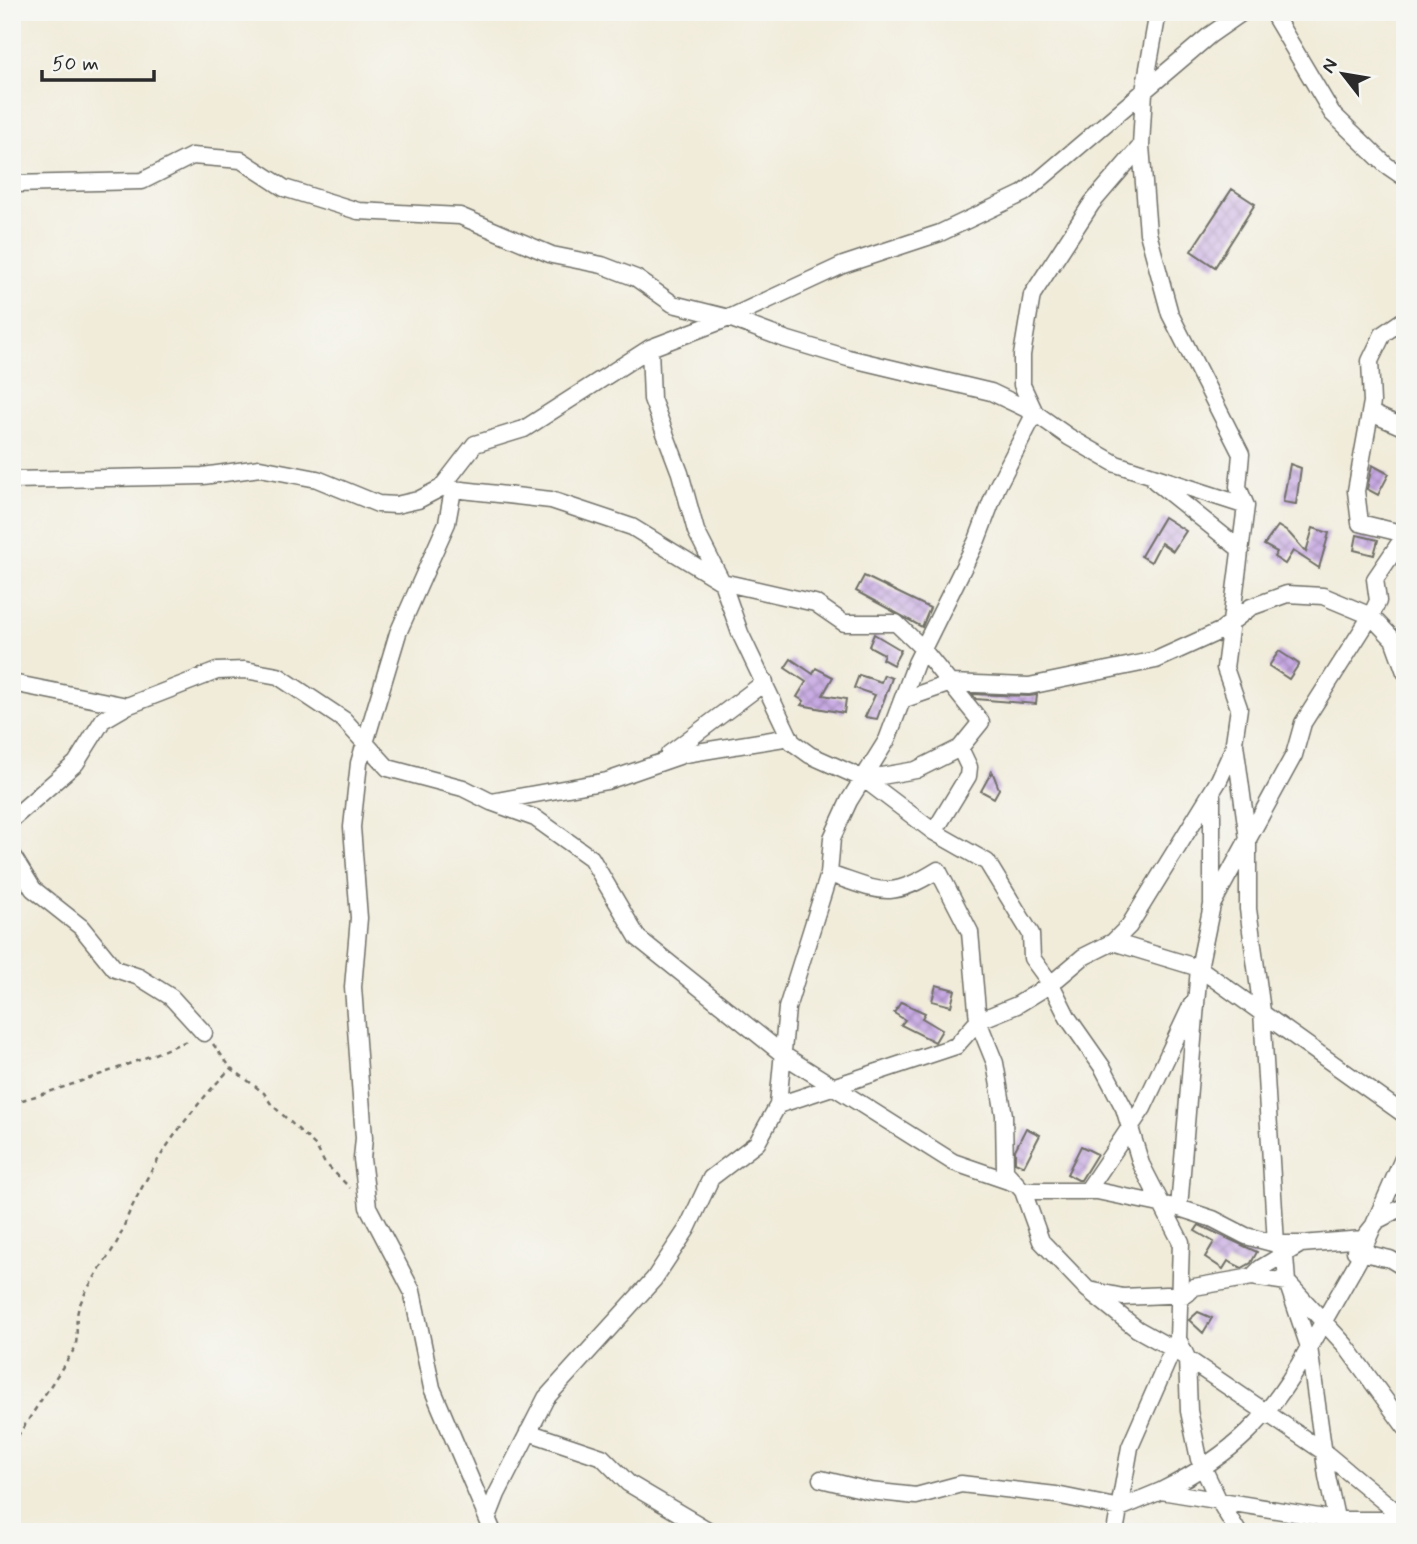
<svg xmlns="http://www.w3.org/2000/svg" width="1417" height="1544" font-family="Mynerve,sans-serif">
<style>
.building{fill:url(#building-cross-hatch)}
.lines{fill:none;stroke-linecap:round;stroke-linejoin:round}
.street-casing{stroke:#706f68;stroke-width:19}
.path{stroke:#706f68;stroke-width:2.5;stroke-dasharray:5 5;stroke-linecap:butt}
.street{stroke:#fff;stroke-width:16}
</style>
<defs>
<pattern id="building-cross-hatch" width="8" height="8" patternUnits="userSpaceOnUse" patternTransform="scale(1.75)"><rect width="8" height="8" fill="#c7a9e3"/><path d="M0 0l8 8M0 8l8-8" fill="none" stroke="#a28ab8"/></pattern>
</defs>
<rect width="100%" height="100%" fill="#f6f6f2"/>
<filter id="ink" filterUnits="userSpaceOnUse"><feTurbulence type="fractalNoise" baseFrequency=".0143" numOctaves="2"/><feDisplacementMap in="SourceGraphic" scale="14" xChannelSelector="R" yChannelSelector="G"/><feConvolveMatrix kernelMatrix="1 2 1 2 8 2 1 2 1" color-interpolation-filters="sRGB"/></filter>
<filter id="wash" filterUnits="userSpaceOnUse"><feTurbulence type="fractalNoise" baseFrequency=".00686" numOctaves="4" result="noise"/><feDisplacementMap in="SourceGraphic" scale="28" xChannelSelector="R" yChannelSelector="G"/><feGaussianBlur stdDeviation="1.57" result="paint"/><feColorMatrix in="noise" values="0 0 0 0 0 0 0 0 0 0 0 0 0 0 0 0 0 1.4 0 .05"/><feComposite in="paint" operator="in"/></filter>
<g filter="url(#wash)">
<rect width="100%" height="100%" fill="#f1ecda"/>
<g id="blocks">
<!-- building -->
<path class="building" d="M1232,189L1255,204L1215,267L1191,251Z
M1290,464L1301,468L1296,504L1283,502Z
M1372,465L1389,474L1378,495L1367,489Z
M1164,517L1186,531L1173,551L1161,543L1151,562L1141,556Z
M1278,526L1289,533L1306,552L1313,528L1329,533L1319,568L1293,551L1285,564L1274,557L1277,552L1264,545Z
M1357,535L1378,540L1374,555L1354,550Z
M864,576L930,608L922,627L856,591Z
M874,634L901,650L893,665L882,659L884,654L869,646Z
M1279,651L1299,664L1289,679L1269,666Z
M791,659L813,674L816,668L833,677L823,695L846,699L844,713L801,705L804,701L797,697L806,682L785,668Z
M859,675L881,682L884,675L892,678L877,719L865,717L875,695L854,688Z
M972,694L1029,696L1037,695L1036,704L976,699Z
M992,771L999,789L994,798L981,791Z
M936,985L955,990L951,1006L932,1001Z
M901,1002L925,1013L922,1018L942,1030L935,1042L901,1025L905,1020L894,1013Z
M1026,1128L1040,1135L1024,1166L1015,1162V1150Z
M1081,1146L1097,1154L1081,1180H1078L1067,1174Z
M1199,1225L1257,1252L1251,1263L1242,1268L1228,1261L1223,1269L1205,1257L1214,1242L1195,1231Z
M1198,1312L1212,1318L1203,1333L1189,1320Z"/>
</g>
</g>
<g filter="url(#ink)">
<use href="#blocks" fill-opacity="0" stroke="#706f68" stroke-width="2"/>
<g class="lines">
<defs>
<path id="street" d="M1272,12L1332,113L1386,165L1405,178
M12,184L142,181L192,156L241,160L284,188L358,211L460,216L552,255L602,265L636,278L673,304L729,318L785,339L848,358L991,392L1035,413L1069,437L1116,464L1246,506
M1405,319L1383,334L1370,361L1372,402L1356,491L1360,523L1405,534
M650,348L652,399L680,473L696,531L722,582L740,633L792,742L810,755L864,779L934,832L987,862L1031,934L1032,958L1051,984L1068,1018L1103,1068L1124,1108L1141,1164L1181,1242L1178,1339L1187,1358L1189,1411L1199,1459L1218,1499L1238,1532
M1035,413L1022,385V355L1032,295L1092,203L1141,146
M1371,413L1405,428
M12,480L203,476L260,468L317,479L378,504L396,505L418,500L441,488L475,444L524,429L650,348L729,318L843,265L940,233L1024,193L1210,35L1243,12
M1155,481L1241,550
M444,488L551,500L632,527L722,582L815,603L844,623H896L920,646L981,722L960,748
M453,490L447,523L398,633L359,763L352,827L359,918L353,987L364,1138L362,1159L368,1207L412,1291L432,1388L493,1532
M12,683L127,706L217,671L245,670L278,676L344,720L388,768L463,788L491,802L607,781L685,754L790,737
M905,699L951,683L1029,686L1156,660L1220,631L1251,607L1287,594L1323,596L1371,616L1393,639L1405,672
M669,754L765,682
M864,779L916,770L960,748L969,767L968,776L934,832
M1212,793V903
M491,802L535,818L591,858L638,938L785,1056L953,1162L1014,1183
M12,819L76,763L103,720L127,706
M12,855L33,889L81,927L115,969L139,977L171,997L204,1033
M829,874C881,891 888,901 938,870L970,932L978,1021L995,1063L1004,1115L1005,1171L1023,1191H1097L1179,1208L1213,1219L1246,1236L1276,1244H1301
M1113,942L1199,968L1405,1115
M778,1105L787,1008L829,874L832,838L849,801L887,740L916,663L977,540L997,487L1035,413
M1023,1191L1041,1241L1087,1289L1137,1329L1173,1349L1324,1452L1405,1519
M1087,1191L1143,1108L1192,1004
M1179,1208L1199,968L1212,905L1294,755L1303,723L1371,616L1378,601L1375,579L1405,535
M1355,1251L1390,1259L1405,1268
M1252,1277L1287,1282L1345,1345L1405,1427
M1089,1290L1123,1297L1187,1294L1194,1287L1252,1277L1261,1268L1301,1244L1363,1239L1378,1220L1405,1206
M528,1432L602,1457L628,1483L711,1532
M821,1479L870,1491L916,1496L961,1484L1056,1495L1120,1508L1161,1491L1337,1520H1405
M1161,1491C1234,1454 1270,1419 1309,1347L1287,1282L1285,1256L1276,1244L1262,1011L1248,909V839L1235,744
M488,1517L497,1494L546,1398L654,1279L687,1229L711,1178L757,1143L778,1105L956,1046L978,1021L1017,1005L1051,984L1083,957L1113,942L1129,926L1219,780L1233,749L1239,708L1225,668L1246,506L1238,487L1241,454L1170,314L1148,233L1141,146L1144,91L1158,12
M1115,1532L1130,1447L1176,1342
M1339,1532L1327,1476L1309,1347L1358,1261L1405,1154"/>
</defs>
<!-- street casing -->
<use href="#street" class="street-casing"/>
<!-- path -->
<path class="path" d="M213,1044L231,1068L264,1093L271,1104L316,1146L324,1162L350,1188
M12,1103C72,1086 131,1064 189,1040
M12,1445L75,1348C79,1334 74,1322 79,1307C88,1283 105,1264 117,1242C123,1231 126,1218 132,1207C157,1155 191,1109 231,1068"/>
<!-- street -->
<use href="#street" class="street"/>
</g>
</g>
<!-- margin -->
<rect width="1417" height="1544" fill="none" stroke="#f6f6f2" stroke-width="42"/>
<!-- north arrow -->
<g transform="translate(1343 74) rotate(301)" stroke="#f6f6f2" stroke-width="5" paint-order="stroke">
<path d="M0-5L12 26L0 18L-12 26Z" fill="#2b2b2b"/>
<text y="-10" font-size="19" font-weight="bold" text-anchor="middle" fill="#2b2b2b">N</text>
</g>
<!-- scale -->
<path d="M42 70v10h112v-10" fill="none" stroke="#2b2b2b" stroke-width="3.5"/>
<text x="52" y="70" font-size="21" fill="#2b2b2b" stroke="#f6f6f2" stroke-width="5" paint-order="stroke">50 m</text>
</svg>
